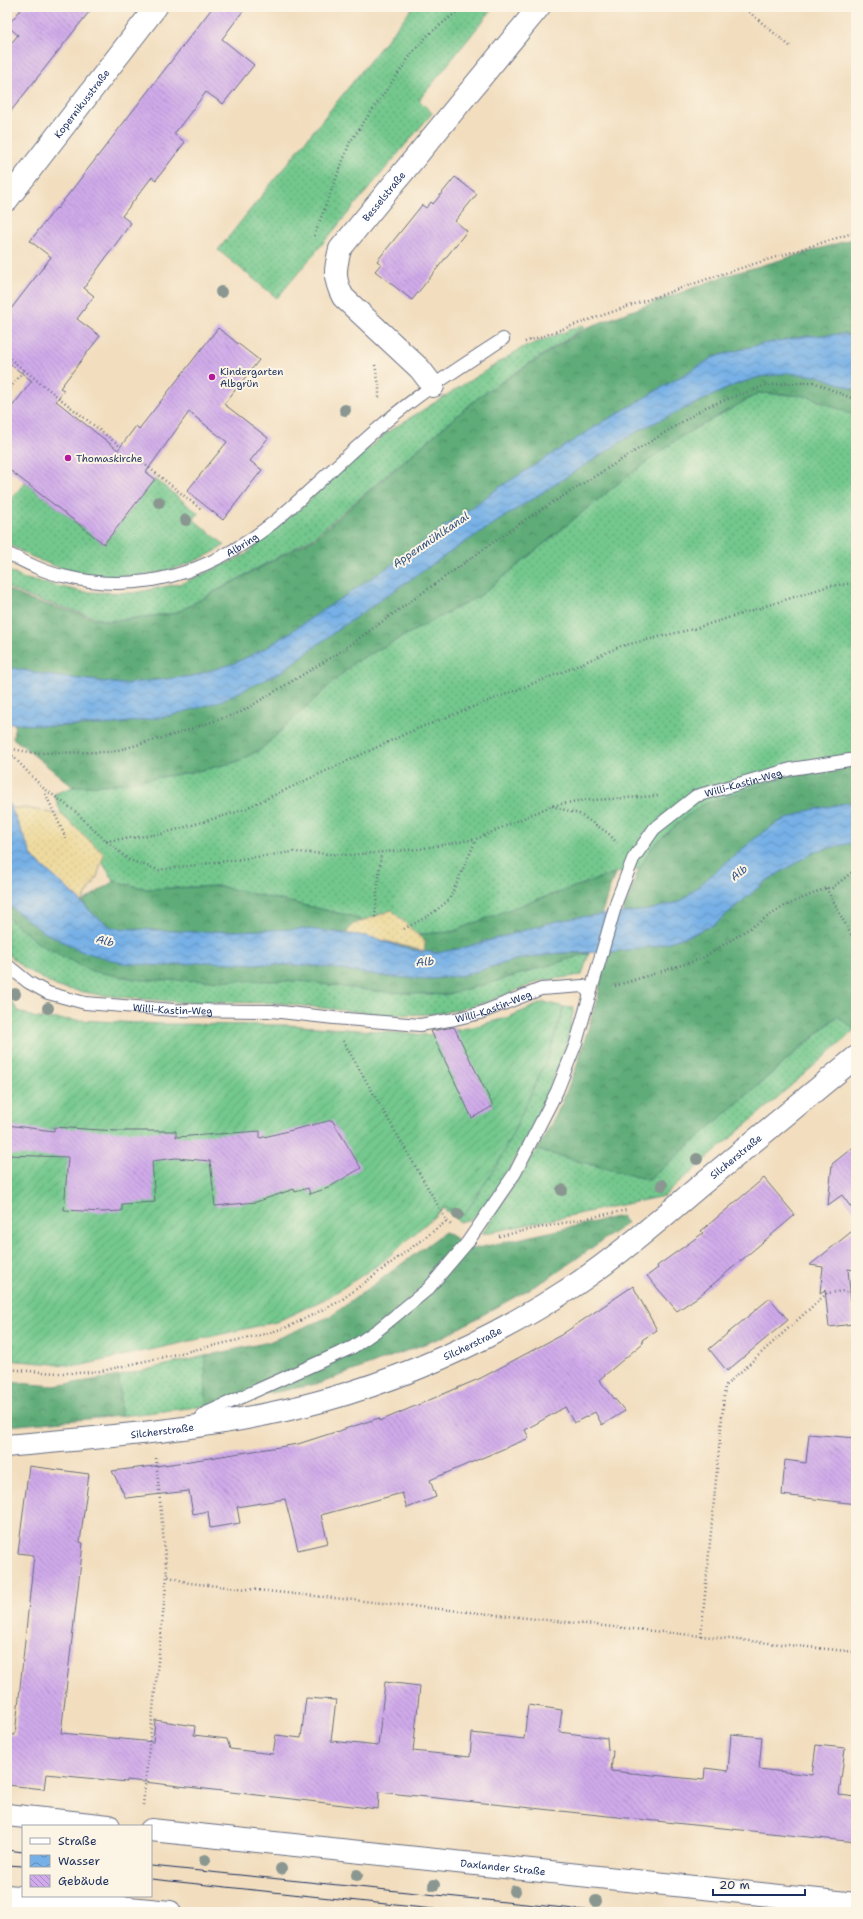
<svg xmlns="http://www.w3.org/2000/svg" width="863" height="1919" font-family="'Shantell Sans',sans-serif">
<style>
.grass{fill:url(#grass-dots);stroke:#477c76}
.forest{fill:url(#forest-crowns);stroke:#3c6e6b}
.sand{fill:url(#sand-dots);stroke:#84847e}
.garden{fill:url(#garden-furrows);stroke:#477c76}
.water{fill:url(#water-waves);stroke:#4870a2}
.building{fill:url(#building-back-hatch)}
.lines{fill:none;stroke-linecap:round;stroke-linejoin:round}
.lane-casing{stroke:#666c80;stroke-width:14}
.street-casing{stroke:#666c80;stroke-width:24}
.secondary-casing{stroke:#666c80;stroke-width:24}
.path{stroke:#666c80;stroke-width:2.5;stroke-dasharray:1 3;stroke-linecap:butt}
.lane{stroke:#fff;stroke-width:12}
.street{stroke:#fff;stroke-width:22}
.secondary{stroke:#fff;stroke-width:22}
.tram{stroke:#1b2f5e;stroke-width:1}
.tree{fill:#8a9791}
.poi-dot{fill:#b5179e;stroke:#fcf5e5;stroke-width:1.5}
.labels{text-anchor:middle;dominant-baseline:central;stroke-width:4;stroke-linejoin:round;paint-order:stroke}
.street-label{font-size:10px;fill:#1b2f5e;stroke:#fcf5e5}
.poi-label{font-size:10px;fill:#1b2f5e;stroke:#fcf5e5;text-anchor:start}
.water-label{font-size:11px;font-style:italic;fill:#365687;stroke:#fcf5e5}
</style>
<defs>
<pattern id="grass-dots" width="8" height="8" patternUnits="userSpaceOnUse"><rect width="8" height="8" fill="#73c88d"/><path d="M2 2h.1M6 6h.1" fill="none" stroke="#5ea376" stroke-width="1.8" stroke-linecap="round"/></pattern>
<pattern id="forest-crowns" width="20" height="18" patternUnits="userSpaceOnUse"><rect width="20" height="18" fill="#5eac78"/><path d="M2 6a3 3 0 1 1 6 0M12 15a3 3 0 1 1 6 0" fill="none" stroke="#4d8c66"/></pattern>
<pattern id="sand-dots" width="8" height="8" patternUnits="userSpaceOnUse"><rect width="8" height="8" fill="#eeda9e"/><path d="M2 2h.1M6 6h.1" fill="none" stroke="#ccbb8a" stroke-width="1.8" stroke-linecap="round"/></pattern>
<pattern id="garden-furrows" width="10" height="10" patternUnits="userSpaceOnUse"><rect width="10" height="10" fill="#73c88d"/><path d="M-1 1l2-2M0 10L10 0M9 11l2-2" fill="none" stroke="#5ea376"/></pattern>
<pattern id="water-waves" width="16" height="10" patternUnits="userSpaceOnUse"><rect width="16" height="10" fill="#76b0e6"/><path d="M0 5q4-4 8 0t8 0" fill="none" stroke="#6090be"/></pattern>
<pattern id="building-back-hatch" width="6" height="6" patternUnits="userSpaceOnUse"><rect width="6" height="6" fill="#d0aaea"/><path d="M-1 5l2 2M0 0l6 6M5-1l2 2" fill="none" stroke="#a88bc1"/></pattern>
</defs>
<rect width="100%" height="100%" fill="#fcf5e5"/>
<filter id="ink" filterUnits="userSpaceOnUse"><feTurbulence type="fractalNoise" baseFrequency=".025" numOctaves="2"/><feDisplacementMap in="SourceGraphic" scale="8" xChannelSelector="R" yChannelSelector="G"/><feConvolveMatrix kernelMatrix="1 2 1 2 8 2 1 2 1" color-interpolation-filters="sRGB"/></filter>
<filter id="wash" filterUnits="userSpaceOnUse"><feTurbulence type="fractalNoise" baseFrequency=".012" numOctaves="4" result="noise"/><feDisplacementMap in="SourceGraphic" scale="16" xChannelSelector="R" yChannelSelector="G"/><feGaussianBlur stdDeviation="0.9" result="paint"/><feColorMatrix in="noise" values="0 0 0 0 0 0 0 0 0 0 0 0 0 0 0 0 0 1.4 0 .05"/><feComposite in="paint" operator="in"/></filter>
<g filter="url(#wash)">
<rect width="100%" height="100%" fill="#f2debf"/>
<!-- grass -->
<path class="grass" d="M413,7H494L419,100L432,113L277,298L218,250Z
M583,325L585,327L480,396L314,537L176,613L108,621L31,598L7,587V570L22,578L83,592L133,593L183,583L245,555L386,433L522,348Z
M759,393L807,396L856,416V766L788,776L684,818L653,846L639,869L615,873L516,907L451,932L417,934L392,910L362,921L351,916L219,886L147,889L114,881L102,862L103,854L62,815L54,794L73,787L114,784L193,772L236,762L260,750L355,662L481,595L616,485L680,437Z
M155,479L198,513L194,520L225,545C212,554 200,559 185,565C124,587 61,577 7,543V505L25,482L104,544Z
M7,917L39,944L374,991L444,995L497,981L589,953L582,975L540,981L487,1002L457,1010L434,1014L386,1015L278,1003L176,1002L100,995L58,987L27,970L7,954Z
M564,1007L574,1008L566,1048L529,1136L488,1205L471,1219L460,1222L443,1208L445,1206L464,1215L499,1162L548,1057Z
M838,1016L855,1030L664,1196L482,1234L537,1150L649,1180Z
M205,1356L206,1406L121,1416L119,1376Z"/>
<!-- forest -->
<path class="forest" d="M856,238V339L845,334L808,336L762,344L714,357L600,424L500,487L390,566L266,648L235,663L193,676L123,684L53,676L7,667V589L30,600L108,622L176,613L315,538L480,396L586,328L722,277Z
M786,373L819,376L856,390V416L807,396L759,393L680,437L616,485L481,595L355,662L260,750L236,762L193,772L114,784L73,787L13,738L15,723L52,726H81L115,724L169,716L281,672L337,630L459,546L641,429L737,384L759,377Z
M856,766V801L807,811L777,823L758,836L681,901L650,910L622,913L639,869L653,846L684,818L704,804L788,776Z
M856,842L855,1030L837,1016L649,1180L537,1150L561,1105L577,1065L599,993L601,970L610,952L656,946L688,936L715,924L766,881L816,851Z
M615,873L601,915L553,922L463,948L437,953L413,950L366,936L307,929L194,932L113,928L94,915L82,902L114,881L147,889L219,886L351,916L377,928L405,935L451,932L516,907Z
M7,904L42,931L81,951L166,966L206,962L318,966L390,977L431,979L464,975L518,959L559,953H589L497,981L444,995L374,991L300,981L140,980L91,971L39,944L7,917Z
M621,1216L627,1223L549,1278L443,1337L321,1383L206,1406L205,1356L269,1342L331,1316L445,1232L473,1249Z
M119,1376L121,1416L7,1426V1382L54,1386Z"/>
<!-- sand -->
<path class="sand" d="M11,808H26L62,815L104,854L97,877L82,902L33,858Z
M392,910L425,942L424,951L366,936L346,934L352,925Z"/>
<!-- garden -->
<path class="garden" d="M7,994L18,1011L36,1018L161,1024L288,1025L429,1035L473,1027L509,1017L544,1002L564,1007L548,1057L499,1162L464,1215L445,1207L381,1263L327,1298L276,1322L78,1366L7,1360Z"/>
<!-- water -->
<path class="water" d="M845,334L856,339V390L819,376L786,373L759,377L737,384L641,429L459,546L337,630L281,672L218,702L169,716L115,724L52,726L7,723V667L53,676L123,684L193,676L235,663L266,648L390,566L500,487L600,424L714,357L762,344L808,336Z
M7,799L33,858L67,888L94,915L113,928L194,932L307,929L366,936L413,950L437,953L463,948L553,922L580,917L650,910L681,901L758,836L777,823L807,811L856,801V842L816,851L766,881L715,924L688,936L656,946L610,952L559,953L518,959L464,975L431,979L390,977L318,966L206,962L166,966L122,963L81,951L42,931L7,904Z"/>
<g id="blocks">
<!-- building -->
<path class="building" d="M23,7H93L7,116V48L18,35L7,26Z
M213,7H246L222,39L254,65L223,104L206,92L174,134L185,142L156,180L152,177L122,216L131,223L84,288L94,296L77,319L100,336L60,388L64,390L56,401L118,450L136,426L139,429L218,328L259,360L224,404L268,438L250,461L262,470L223,520L187,491L227,442L189,412L146,472L155,479L104,544L7,468V413L32,381L7,362V314L51,257L30,241L56,208L57,209Z
M455,177L477,194L455,221L467,231L412,300L375,271L381,264L377,261L422,205L426,208L431,202L433,204Z
M454,1027L493,1106L472,1118L431,1031Z
M332,1120L361,1168L328,1188L310,1194L308,1188L295,1192L294,1189L256,1202L215,1206L210,1161L176,1158L152,1161L155,1202L122,1204V1211L102,1212L64,1210L68,1157L7,1155V1125L54,1131V1127L117,1131H176V1137L260,1131V1138Z
M856,1145V1214L842,1195L828,1205L832,1164Z
M764,1178L795,1215L699,1296L677,1311L647,1276L658,1268L657,1266L703,1233L701,1231Z
M856,1228V1270L848,1269L853,1324L829,1327L825,1290L820,1293L823,1267L810,1265Z
M633,1286L657,1330L642,1340L643,1343L599,1380L625,1411L602,1425L595,1412L574,1423L565,1407L525,1430L529,1438L430,1480L436,1497L407,1508L402,1493L321,1515L328,1543L298,1550L285,1499L237,1507L240,1523L210,1528L208,1511L193,1514L189,1491L126,1498L112,1471L171,1464L298,1444L379,1418L380,1421L481,1378L561,1335Z
M770,1298L788,1320L727,1371L709,1349Z
M809,1434L856,1438V1504L782,1495L785,1460L806,1463Z
M29,1466L89,1474L80,1542L83,1543L81,1562L61,1733L153,1742L155,1720L195,1726L194,1735L227,1739L230,1749L273,1754L276,1735L301,1738L306,1698L336,1700L331,1741L378,1746L385,1682L420,1686L413,1751L470,1757L472,1733L524,1739L528,1705L562,1710L559,1732L607,1738L608,1750L613,1751L611,1771L704,1780L705,1768L728,1771L731,1734L762,1737L759,1769L812,1775L816,1745L845,1748L839,1795L856,1797V1842L379,1792L378,1809L127,1780V1782L46,1774L44,1789L7,1785V1734L15,1735L34,1555L18,1553Z"/>
</g>
</g>
<g filter="url(#ink)">
<use href="#blocks" fill-opacity="0" stroke="#666c80" stroke-width="1"/>
<g class="lines">
<defs>
<g id="lane">
<path id="s1" d="M7,553C25,562 43,572 63,576C142,596 211,572 274,522C311,491 345,456 382,425C419,393 462,366 503,339"/>
<path id="s2" d="M7,965L28,982L48,993L85,1003L174,1010L272,1011L334,1018L420,1025L455,1019L480,1013L541,989L583,986L590,994"/>
<path id="s3" d="M195,1426L204,1414L353,1347L379,1329L428,1289L467,1243L515,1173L557,1091L576,1043L617,900L633,859L654,829L696,796L791,769L856,759"/>
</g>
<g id="street">
<path id="s4" d="M7,200L156,7"/>
<path id="s5" d="M433,386L420,369L343,297C333,278 335,269 340,249L539,7"/>
<path id="s6" d="M7,1446C112,1436 220,1429 322,1401C411,1376 498,1336 575,1285C618,1256 657,1222 696,1189C749,1145 803,1101 856,1057"/>
<path d="M7,1815L109,1826"/>
<path id="s7" d="M151,1830L856,1904"/>
</g>
<path id="secondary" d="M7,1896L170,1912"/>
</defs>
<!-- lane casing -->
<use href="#lane" class="lane-casing"/>
<!-- street casing -->
<use href="#street" class="street-casing"/>
<!-- secondary casing -->
<use href="#secondary" class="secondary-casing"/>
<!-- path -->
<path class="path" d="M743,7L791,47
M314,236L350,142L413,52L429,34L463,7
M525,342L722,274L856,232
M7,356L24,370L7,392
M375,365L379,385V398
M24,370L121,447
M143,463L202,510
M7,483L11,478
M7,748L34,753L111,752L170,736L241,712L337,654L523,521L706,407L766,385L813,382L856,400
M7,750L42,787L76,812L96,832L129,860L159,870L293,852L350,855L419,849L476,839L551,806L577,801L658,796
M46,790L45,793L66,838
M552,806L579,814L608,833L617,843
M106,841L161,834L240,811L414,730L565,671L621,646L693,629L829,586L856,583
M826,888L856,944
M375,917L381,853
M404,929L430,915L449,900L476,840
M615,986L701,959L783,907L826,888H832L856,869
M343,1041L447,1221L452,1226
M499,1236L627,1210
M7,1369C41,1372 73,1376 106,1370L269,1333L290,1326L340,1301L447,1221
M156,1458L167,1576L189,1583L856,1652
M701,1636L725,1386L827,1293L845,1291L856,1293
M143,1805L167,1576"/>
<!-- lane -->
<use href="#lane" class="lane"/>
<!-- street -->
<use href="#street" class="street"/>
<!-- secondary -->
<use href="#secondary" class="secondary"/>
<!-- tram -->
<path class="tram" d="M7,1850L23,1852
M7,1865L23,1866
M151,1866L604,1912
M151,1879L461,1912"/>
</g>
<!-- trees -->
<g class="tree">
<circle cx="221" cy="292" r="6"/>
<circle cx="345" cy="410" r="6"/>
<circle cx="159" cy="502" r="6"/>
<circle cx="186" cy="520" r="6"/>
<circle cx="15" cy="994" r="6"/>
<circle cx="48" cy="1008" r="6"/>
<circle cx="697" cy="1159" r="6"/>
<circle cx="662" cy="1185" r="6"/>
<circle cx="562" cy="1190" r="6"/>
<circle cx="458" cy="1214" r="6"/>
<circle cx="205" cy="1860" r="6"/>
<circle cx="281" cy="1869" r="6"/>
<circle cx="357" cy="1875" r="6"/>
<circle cx="434" cy="1885" r="6"/>
<circle cx="515" cy="1891" r="6"/>
<circle cx="596" cy="1901" r="6"/>
</g>
</g>
<!-- markers -->
<g class="poi-dot">
<circle cx="212" cy="377" r="4"/>
<circle cx="68" cy="458" r="4"/>
</g>
<g class="labels">
<!-- street labels -->
<g class="street-label">
<text stroke="none"><textPath href="#s4" startOffset="122">Kopernikusstraße</textPath></text>
<text stroke="none"><textPath href="#s5" startOffset="245">Besselstraße</textPath></text>
<text stroke="none"><textPath href="#s1" startOffset="248">Albring</textPath></text>
<text stroke="none"><textPath href="#s3" startOffset="894">Willi-Kastin-Weg</textPath></text>
<text stroke="none"><textPath href="#s2" startOffset="500">Willi-Kastin-Weg</textPath></text>
<text stroke="none"><textPath href="#s2" startOffset="176">Willi-Kastin-Weg</textPath></text>
<text stroke="none"><textPath href="#s6" startOffset="804">Silcherstraße</textPath></text>
<text stroke="none"><textPath href="#s6" startOffset="480">Silcherstraße</textPath></text>
<text stroke="none"><textPath href="#s6" startOffset="156">Silcherstraße</textPath></text>
<text stroke="none"><textPath href="#s7" startOffset="354">Daxlander Straße</textPath></text>
</g>
<!-- poi labels -->
<g class="poi-label">
<text x="220" y="371">Kindergarten<tspan x="220" dy="12">Albgrün</tspan></text>
<text x="76" y="458">Thomaskirche</text>
</g>
<!-- water labels -->
<g class="water-label">
<text transform="translate(431 540) rotate(-34)">Appenmühlkanal</text>
<text transform="translate(739 873) rotate(-39)">Alb</text>
<text transform="translate(105 941) rotate(16)">Alb</text>
<text transform="translate(425 962) rotate(-3)">Alb</text>
</g>
</g>
<!-- margin -->
<rect width="863" height="1919" fill="none" stroke="#fcf5e5" stroke-width="24"/>
<!-- legend -->
<rect x="22" y="1825" width="130" height="72" fill="#fcf5e5" stroke="#a2a6af"/>
<rect x="30" y="1838" width="20" height="6" fill="#ffffff" stroke="#a2a6af"/>
<text x="58" y="1845" font-size="12" fill="#1b2f5e">Straße</text>
<rect x="30" y="1855" width="20" height="12" fill="url(#water-waves)" stroke="#a2a6af"/>
<text x="58" y="1865" font-size="12" fill="#1b2f5e">Wasser</text>
<rect x="30" y="1875" width="20" height="12" fill="url(#building-back-hatch)" stroke="#a2a6af"/>
<text x="58" y="1885" font-size="12" fill="#1b2f5e">Gebäude</text>
<!-- scale -->
<path d="M713 1889v6h92v-6" fill="none" stroke="#1b2f5e" stroke-width="2"/>
<text x="719" y="1889" font-size="12" fill="#1b2f5e" stroke="#fcf5e5" stroke-width="3" paint-order="stroke">20 m</text>
</svg>
